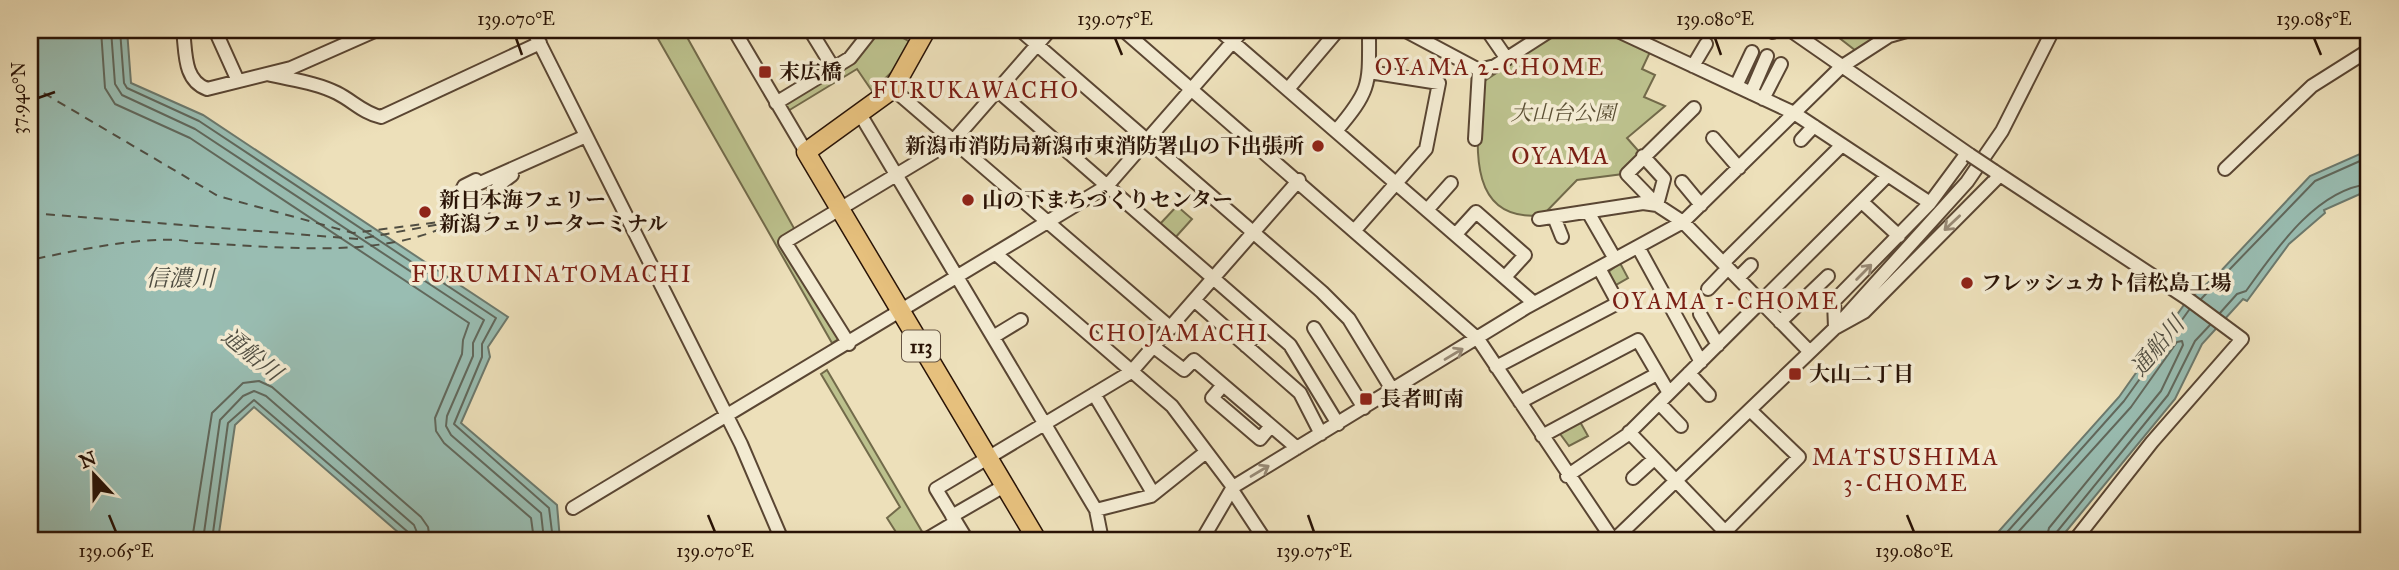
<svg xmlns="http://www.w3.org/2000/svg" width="2399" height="570" font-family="'IM FELL Great Primer','Noto Serif JP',serif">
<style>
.green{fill:#bcc18d;stroke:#726a4a;stroke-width:2}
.water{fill:#99bdb2;stroke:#6c796d;stroke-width:2}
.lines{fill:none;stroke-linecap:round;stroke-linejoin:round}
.shore{stroke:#61685c;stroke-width:2}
.ferry{stroke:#504e42;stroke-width:2;stroke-dasharray:9 7;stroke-linecap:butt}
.minor-casing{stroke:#5a4633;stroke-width:16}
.highway-casing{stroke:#291306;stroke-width:21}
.minor{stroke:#f3ebd2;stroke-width:12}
.highway{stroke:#e6c07d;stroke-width:18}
.minor-bridge-casing{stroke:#5a4633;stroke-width:16;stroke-linecap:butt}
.minor-bridge{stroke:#f3ebd2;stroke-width:12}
.oneway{stroke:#988a76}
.ticks{fill:none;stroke:#291306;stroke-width:2.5}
.poi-dot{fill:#8f2418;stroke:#f3ebd2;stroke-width:2.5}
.labels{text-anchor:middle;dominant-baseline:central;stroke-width:7;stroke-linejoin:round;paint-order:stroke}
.shield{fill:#f3ebd2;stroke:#665443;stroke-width:2}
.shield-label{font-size:19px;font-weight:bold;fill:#291306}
.poi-label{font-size:21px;font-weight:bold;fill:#291306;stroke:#f3ebd2;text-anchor:start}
.park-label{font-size:21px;font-style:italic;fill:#5c5035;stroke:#f3ebd2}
.neighbourhood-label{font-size:23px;letter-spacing:2px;fill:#7a1f14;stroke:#f3ebd2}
.water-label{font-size:23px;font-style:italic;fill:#504e42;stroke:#f3ebd2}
.quarter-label{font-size:24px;letter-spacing:2px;fill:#7a1f14;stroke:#f3ebd2}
.neatline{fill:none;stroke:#291306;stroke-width:2.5}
.ticks-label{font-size:18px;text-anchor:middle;fill:#291306}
</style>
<rect width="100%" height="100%" fill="#ede0ba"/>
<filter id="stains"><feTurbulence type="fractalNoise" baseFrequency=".00286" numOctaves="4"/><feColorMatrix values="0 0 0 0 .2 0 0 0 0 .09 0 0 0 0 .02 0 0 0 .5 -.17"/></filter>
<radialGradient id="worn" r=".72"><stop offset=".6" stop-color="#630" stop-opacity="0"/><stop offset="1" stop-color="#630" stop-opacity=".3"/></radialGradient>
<!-- green -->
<path class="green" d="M653,30H683L795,230L782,237L842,337L832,343Z
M872,30H889L910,42L896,68L872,91L857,69L783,114L776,103L834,69Z
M1561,30H1601L1650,52L1642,69L1655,75L1644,97L1665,106L1627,138L1642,155L1623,174L1577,180L1543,215C1464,224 1477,139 1481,90L1483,82Z
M1829,30H1886L1892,35L1860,54Z
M1177,206L1192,219L1174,239L1159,225Z
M1620,263L1628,278L1614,286L1607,273Z
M827,370L927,540H901L887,518L900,507L821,374Z
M1579,420L1588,436L1569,446L1558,431Z"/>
<!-- water -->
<path class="water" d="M30,30H127L131,83L203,115L508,317L488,347L490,357L461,423L557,505L560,540H407L254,407L235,425L218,540H30Z
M2369,150V190L2324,210L2325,213L2289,244L2247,301L2243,299L2202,344L2175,399L2059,540H1991L2119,397L2186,302L2219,273L2310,176Z"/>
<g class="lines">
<!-- shore -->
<path class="shore" d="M101,30L105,88L115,104L190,138L469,323L463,340L462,354L435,418L436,431L444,443L531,518L534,540
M111,30L115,84L122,95L195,129L484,320L473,343V356L447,416L446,426L451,435L541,513L544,540
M120,30L124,83L127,88L199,121L496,318L482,344V357L454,424L549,508L553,540
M2201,299L2315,181L2369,157
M2220,313L2237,294L2246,291C2275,251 2315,190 2369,184
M192,540L212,413L243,383L259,381L272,387L421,517L428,527L430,540
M203,540L220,420L243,396L254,391L266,396L414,525L420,540
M212,540L228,423L254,400L408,532L411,540
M2000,540L2124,401L2189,310
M2011,540L2131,407L2177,342L2182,341L2183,345L2161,391L2049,528L2046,540
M2055,540L2056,533L2168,395L2195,341L2210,325"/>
<!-- ferry -->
<path class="ferry" d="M30,85L218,196L353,233L455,220
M30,213L359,239L446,223
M30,289L35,259C73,251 161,232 195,243C277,246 381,261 455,222"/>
<defs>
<path id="minor" d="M183,30C186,52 183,80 207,89L291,68L377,30
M215,30L238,81
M533,30L741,444L782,540
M734,30L806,152
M810,30L834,69
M1020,30L1322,292L1349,319L1393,391
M1123,30L1478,339L1613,540
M1219,30L1534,303
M1404,30L1479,70L1495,66L1551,30
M1487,30L1507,59
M1616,30L1794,113L1930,203
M1790,30L1970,155
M1773,32L1774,30
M1693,66L1706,44
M267,74C291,80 315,82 337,93C353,101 363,113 381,117L540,43
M1736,86L1752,52
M893,89L1171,328
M1288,89L1338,30
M998,91L1290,345L1338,424
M1751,93L1767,56
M1763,99L1781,64
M776,103L850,58L872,30
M1694,108L1627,174L1657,205L1683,222L1810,352
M860,114L1096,510L1102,540
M1336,131C1372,89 1369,84 1369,30
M1713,138L1739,168
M1475,139L1479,70
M1801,140L1814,126
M1967,153L1930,203L1834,301L1835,328L1864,312L2000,175
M2225,169L2312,86L2369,50
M1994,171L2188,299L2242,339L2152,442L2075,540
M1682,182L1701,205
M1862,202L1899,236
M1427,210L1451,183
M1588,212L1615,259
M476,214L456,202L464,186L476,180L478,184L586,136
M1554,217L1562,237
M1539,219L1643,203L1657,205L1664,179L1643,156
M459,220L481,213L500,184L512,175
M1355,230L1426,149L1439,83L1369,72
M1456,234L1476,212L1525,255L1505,277
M1638,247L1701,362
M996,254L1172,406L1233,487
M1723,263L1842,145
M1738,278L1751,265
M1708,289L1728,268
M1194,300L1300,393L1321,434
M1700,314L1718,345
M1780,322L1828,276
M1314,328L1364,408
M993,337L1021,320
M849,344L785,242L954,140L1050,30
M1246,346L1265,324
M1154,347L1184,370L1194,360L1297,448
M1496,367L1618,303L1599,268
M1689,373L1709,395
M1223,385L1212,398L1260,439L1271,426
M1094,394L1153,493
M1520,402L1638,340L1669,393
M1659,403L1681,426
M1629,432L1733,540
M1542,436L1657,374
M1567,476L1627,435L1888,175
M1633,478L1654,459
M1232,490L1265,540
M573,508L1107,186L1243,30
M1096,510L1151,496L1206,452
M952,516L1004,486
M930,540L929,538L956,522
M967,540L936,489L1131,372L1299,180
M1202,540L1233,487L1527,307L1683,222L1841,67L1889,36L1910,30
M1614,540L1835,328L1967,182L2002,131L2053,30
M1717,540L1799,457L1750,410"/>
<path id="highway" d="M926,30L893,89L806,152L1037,540"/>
</defs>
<!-- minor casing -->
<use href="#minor" class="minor-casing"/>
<!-- highway casing -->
<use href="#highway" class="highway-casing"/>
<!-- minor -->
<use href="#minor" class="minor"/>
<!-- highway -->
<use href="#highway" class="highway"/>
<defs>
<path id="minor-bridge" d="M1970,155L1994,171"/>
</defs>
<!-- minor-bridge casing -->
<use href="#minor-bridge" class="minor-bridge-casing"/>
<!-- minor-bridge -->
<use href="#minor-bridge" class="minor-bridge"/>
</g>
<!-- one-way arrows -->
<defs><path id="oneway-shaft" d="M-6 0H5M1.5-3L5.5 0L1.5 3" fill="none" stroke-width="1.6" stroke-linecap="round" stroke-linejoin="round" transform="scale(1.75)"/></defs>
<g class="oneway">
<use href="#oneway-shaft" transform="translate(1952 223) rotate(137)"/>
<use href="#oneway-shaft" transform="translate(1864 272) rotate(-45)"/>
<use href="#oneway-shaft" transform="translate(1454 354) rotate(-31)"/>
<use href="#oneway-shaft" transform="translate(1260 471) rotate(-31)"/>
</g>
<!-- ticks -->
<path class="ticks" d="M516,38L522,55M1115,38L1122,55M1715,38L1721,55M2314,38L2321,55M38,98L55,92M109,515L116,532M708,515L715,532M1308,515L1314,532M1907,515L1914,532"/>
<!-- markers -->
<g class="poi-dot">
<rect x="758" y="65" width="14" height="14" rx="3.5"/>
<circle cx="1318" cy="146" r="7"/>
<circle cx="968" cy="200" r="7"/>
<circle cx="425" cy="212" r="7"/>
<circle cx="1967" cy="283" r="7"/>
<rect x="1788" y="367" width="14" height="14" rx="3.5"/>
<rect x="1359" y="392" width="14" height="14" rx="3.5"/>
</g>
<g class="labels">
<!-- shield labels -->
<rect class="shield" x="902" y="330.5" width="38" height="31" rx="5"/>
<g class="shield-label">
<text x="921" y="346">113</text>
</g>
<!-- poi labels -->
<g class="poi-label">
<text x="779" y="72">末広橋</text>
<text x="1304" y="146" text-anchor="end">新潟市消防局新潟市東消防署山の下出張所</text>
<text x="439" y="200">新日本海フェリー<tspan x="439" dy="24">新潟フェリーターミナル</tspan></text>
<text x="982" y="200">山の下まちづくりセンター</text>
<text x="1981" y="283">フレッシュカト信松島工場</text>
<text x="1809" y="374">大山二丁目</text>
<text x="1380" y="399">長者町南</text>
</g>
<!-- park labels -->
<g class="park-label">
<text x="1563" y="113">大山台公園</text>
</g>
<!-- neighbourhood labels -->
<g class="neighbourhood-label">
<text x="1490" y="67">OYAMA 2-CHOME</text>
<text x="976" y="90">FURUKAWACHO</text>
<text x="552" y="274">FURUMINATOMACHI</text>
<text x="1726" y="301">OYAMA 1-CHOME</text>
<text x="1179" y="333">CHOJAMACHI</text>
<text x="1906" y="457">MATSUSHIMA<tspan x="1906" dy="26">3-CHOME</tspan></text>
</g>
<!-- water labels -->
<g class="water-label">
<text x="180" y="278">信濃川</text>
<text transform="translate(2157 346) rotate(-50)">通船川</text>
<text transform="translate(252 354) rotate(39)">通船川</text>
</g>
<!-- quarter labels -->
<g class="quarter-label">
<text x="1561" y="156">OYAMA</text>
</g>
</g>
<!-- margin -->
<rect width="2399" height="570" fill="none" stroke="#ede0ba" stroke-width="77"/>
<!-- north arrow -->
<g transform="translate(94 475) rotate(338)" stroke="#f3ebd2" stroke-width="5" paint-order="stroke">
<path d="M0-5L12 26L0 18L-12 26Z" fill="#291306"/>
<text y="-10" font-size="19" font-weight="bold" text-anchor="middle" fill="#291306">N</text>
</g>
<rect x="38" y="38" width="2322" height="494" class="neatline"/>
<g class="ticks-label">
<text x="516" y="25">139.070°E</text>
<text x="1115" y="25">139.075°E</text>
<text x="1715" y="25">139.080°E</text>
<text x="2314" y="25">139.085°E</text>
<text transform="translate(19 98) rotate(-90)" y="6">37.940°N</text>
<text x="116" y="557">139.065°E</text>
<text x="715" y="557">139.070°E</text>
<text x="1314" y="557">139.075°E</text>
<text x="1914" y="557">139.080°E</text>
</g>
<rect width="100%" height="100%" filter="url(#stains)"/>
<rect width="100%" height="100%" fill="url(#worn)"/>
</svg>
